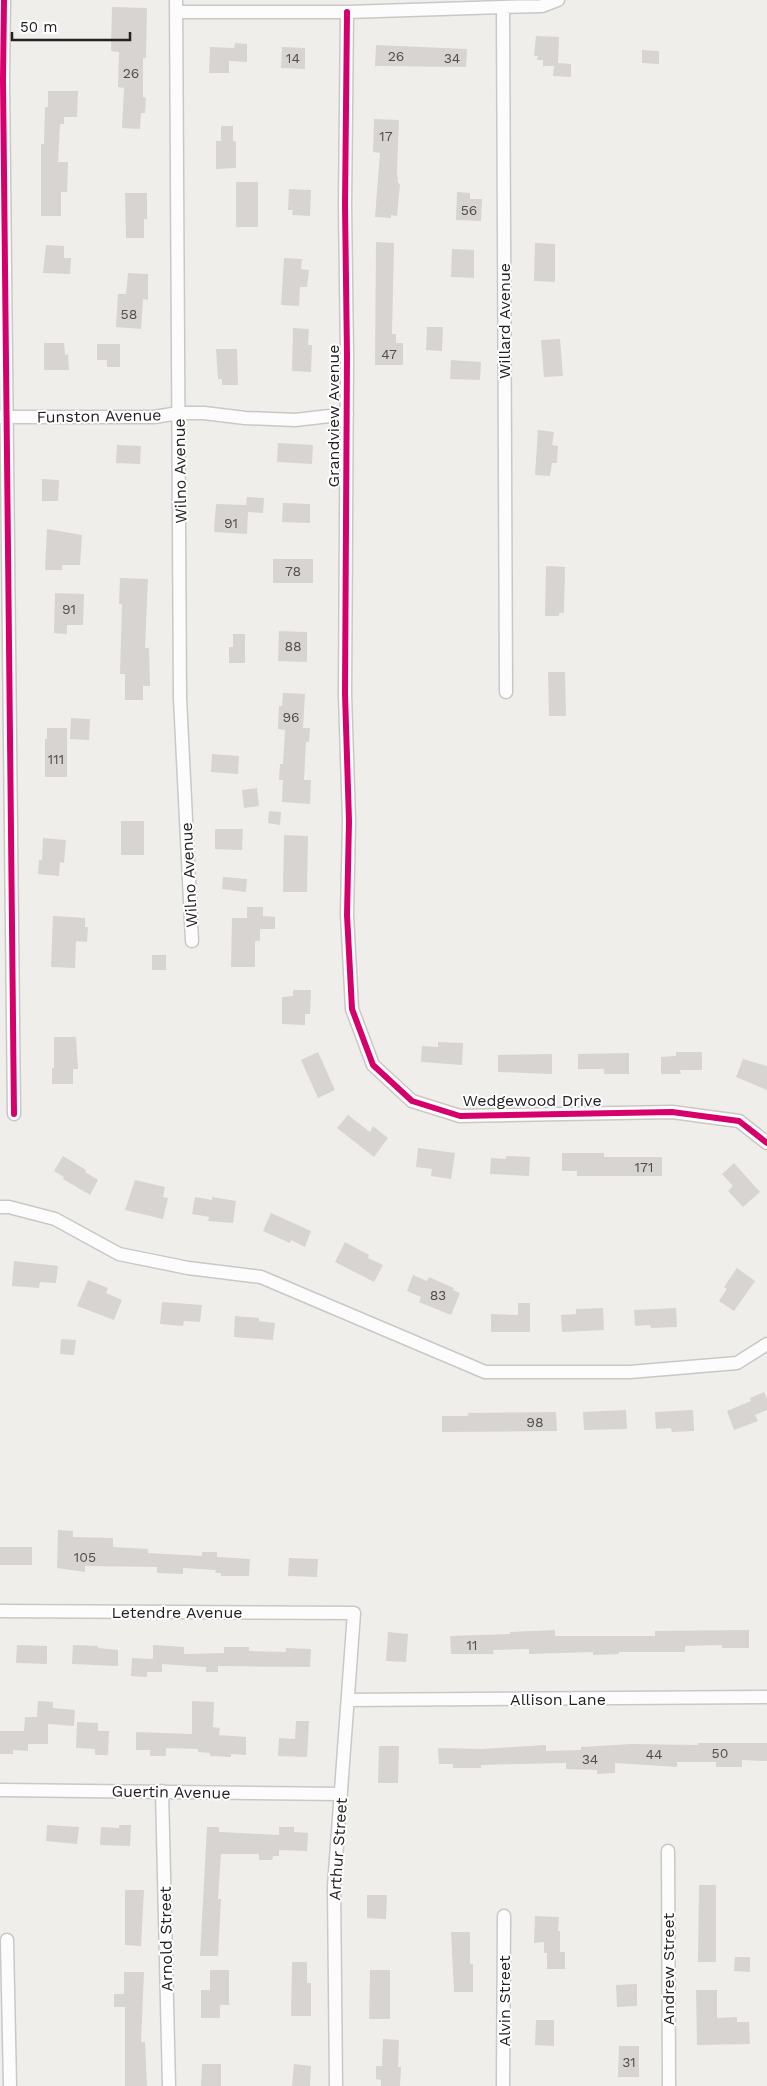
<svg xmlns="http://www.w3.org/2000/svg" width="767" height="2086" font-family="'Work Sans',sans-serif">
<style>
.building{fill:#d7d4d2}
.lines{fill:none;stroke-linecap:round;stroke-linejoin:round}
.minor-casing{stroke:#c9c8c7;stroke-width:15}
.minor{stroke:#fdfcfc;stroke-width:12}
.cycleway-casing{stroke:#fff;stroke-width:9}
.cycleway{stroke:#d6006c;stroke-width:6}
.labels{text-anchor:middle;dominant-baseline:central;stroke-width:4;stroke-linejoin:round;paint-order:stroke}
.number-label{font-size:14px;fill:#4f4e4e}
.street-label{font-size:16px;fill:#222;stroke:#fff}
</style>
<rect width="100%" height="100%" fill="#f0eeeb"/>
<!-- building -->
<path class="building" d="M112,7L147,8L146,58H143V97L146,98L145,113H141L140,129L122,128L124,88L118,87L119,52L111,51Z
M536,36L559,37L558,63L571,64V77L553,76L554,66H543V60H537L538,56H534Z
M235,43L247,44V62L229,61V73H209L210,47L234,48Z
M376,45L467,49L466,67L375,66Z
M282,47L305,48V69L281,68Z
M642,50L659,51V64L642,63Z
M48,91H78L77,117H64V124H60L58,162H68L67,192H61V216H41V144H44L45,107H48Z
M374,119L399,120L397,171L398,183L400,184L397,216L391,215V218L375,217L380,153L373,152Z
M221,126H233V141L236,142V168L216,169V141H221Z
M236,182H258V227H236Z
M289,189L311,190L310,216L292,215L293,210H288Z
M457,192L470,193V199H482L481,221L456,220Z
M125,193H147V219H144V238H126Z
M376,242L394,243L392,334H396V343H403V365H375Z
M535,243L555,244V282L534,281Z
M46,245L64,246V258H71L70,274L43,273Z
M452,249L474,250V278L451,277Z
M284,258L302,259L301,269L309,270L307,287H300L299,306L281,305Z
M128,273L148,274V300L143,299L141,329L116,327L118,294H126Z
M427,327H443L442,351L426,350Z
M293,328L309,329L308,345H312L311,372L292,371Z
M560,339L563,376L544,377L541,340Z
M44,343H64L65,355L68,354L69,370H44Z
M97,344H120V367H107V360H97Z
M216,349H237L238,385H222V379H218Z
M451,360L481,362L480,380L450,379Z
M538,430L554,432L552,445L558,446L557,463H552L550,476L535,475Z
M278,443L313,445L312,464L277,462Z
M117,445L141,446L140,464L116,463Z
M42,479L59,480L58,501H42Z
M247,497L264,498L263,513L248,512L247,534L214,532L216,504L246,505Z
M283,503L310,504V523L282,522Z
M47,529L82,535L80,565H62V570H45Z
M273,559H313V583H273Z
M546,566L565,567L564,613H559V616H545Z
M120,578L148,579L145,648H149L150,686H143V700H125V674H120L122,604H119Z
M55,593L84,594L83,625H67V634L54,633Z
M279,631L307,632V662L278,661Z
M233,634H245V663H229V647H233Z
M548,672H565L566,716H549Z
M283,693L305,694L303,728H310L309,742H306L304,780H311L310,804L282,802L283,780H279L280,764H283L285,730L278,729L279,706H282Z
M71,718L90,719L89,740L70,739Z
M47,728H67V777H45V739H47Z
M212,754L239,756L238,774L211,772Z
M257,788L259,806L244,808L242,790Z
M269,811L281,812L280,825L268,823Z
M121,821H144V855H121Z
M215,829H243L242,850L215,849Z
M284,835L308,836L307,892H283Z
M43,838L66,840L64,863L60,862L59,876L38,874L39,860H42Z
M223,877L247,879L246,892L222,889Z
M247,907H263V916L275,917V929H260V941H255V967H231L232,918H247Z
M53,916L85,918V927H88L87,942L76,941L75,968L51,967Z
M152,955H166V970H152Z
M293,990H311L310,1014H305V1025L282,1024V997L293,996Z
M54,1037H76L78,1069H73V1084H52V1068H54Z
M438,1042L463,1043L462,1065L421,1062L422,1046L438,1047Z
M318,1052L335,1090L318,1098L301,1060Z
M676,1052H702V1070H680L681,1074H661V1057L676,1056Z
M629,1053V1074H604V1069H578V1054Z
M552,1054V1074L498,1072V1055Z
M743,1059L767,1066V1090L736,1077Z
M348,1115L370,1132L373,1126L388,1138L374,1157L337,1128Z
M418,1148L455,1153L451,1179L431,1176L432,1169L416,1167Z
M562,1153H604V1157H662V1176H577V1171H562Z
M63,1156L86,1170L85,1172L98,1180L90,1195L63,1179L64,1177L54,1171Z
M506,1156L530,1157L529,1176L490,1174L491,1158L506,1159Z
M734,1163L760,1192L743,1207L728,1191L733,1186L722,1174Z
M135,1180L165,1187L163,1197L168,1198L163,1219L125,1210Z
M195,1197L212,1200V1197L236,1201L233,1223L208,1221L209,1217L192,1214Z
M271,1213L311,1231L305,1247L291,1240L290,1243L263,1231Z
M345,1242L369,1255L368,1258L383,1265L374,1282L335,1262Z
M14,1261L58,1266L56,1283L40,1282L39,1288L12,1286Z
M737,1268L755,1281L734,1311L719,1301L727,1289L724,1287Z
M413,1275L427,1281L429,1277L454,1288L453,1290L460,1293L451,1315L419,1302L421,1297L407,1291Z
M88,1280L108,1288L106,1293L122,1300L114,1320L77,1306Z
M162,1302L202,1305L200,1322L184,1321L183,1326L160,1324Z
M518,1303H530V1332H491V1314L518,1315Z
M603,1308L604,1330L562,1332L561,1315L576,1314V1309Z
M676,1308L677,1327L651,1328L650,1325L635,1326L634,1310Z
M235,1316L259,1318V1321L275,1323L273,1340L234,1337Z
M61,1339L76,1340L74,1355L60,1354Z
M764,1392L767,1399V1410L755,1415L758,1421L734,1430L727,1411L751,1401L750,1398Z
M626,1410L627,1429L584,1430L583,1412Z
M693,1410L694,1431L672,1432L671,1428L656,1429L655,1412Z
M556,1412L557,1431L442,1432V1416H468V1413Z
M58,1530L73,1531V1537L113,1538V1547L148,1549V1553L202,1556V1552H217V1557L250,1559L249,1576H221V1573H215L216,1570L183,1568V1574L157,1573V1567L85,1566V1572L57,1568Z
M0,1547H32V1565H0Z
M289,1558L318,1559L317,1577L288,1576Z
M555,1630V1636H655V1631L749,1630V1648H722V1645L685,1646V1652H619V1654L593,1655V1652L529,1654V1649L493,1650L494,1654H451L450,1636L510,1634V1632Z
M388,1632L408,1634L406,1662L386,1661Z
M17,1645L47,1646V1664L16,1663Z
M73,1645L98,1646V1648L118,1650V1666L72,1664Z
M153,1645L184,1647V1654L224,1653V1647H249V1651L286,1652V1648L311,1649L310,1667L218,1666V1672H206V1667L162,1664V1672H147V1677L131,1676L132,1658L153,1659Z
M38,1701L53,1702V1708L75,1710L74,1726L48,1724V1744H28V1751L13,1750V1754H0V1731H24L25,1717H37Z
M192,1701L214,1702L213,1727L220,1728L219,1735L246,1737V1755L231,1754V1757L210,1756V1753L198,1752V1749L166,1748V1756H150V1750H136V1732L192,1734Z
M296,1721H309L307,1757L278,1756L279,1738L295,1739Z
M77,1722L98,1723V1731H109L108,1755H95V1749L76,1748Z
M698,1743H767V1761L742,1760V1767H716V1762H677V1767L615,1763V1773L597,1774V1770L566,1769V1763L481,1765V1768H453V1764H439L438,1748L481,1749L546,1745V1751L581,1750V1747L631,1744L698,1745Z
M379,1746H399L398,1783H378Z
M47,1825L79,1827L77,1844L46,1841Z
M119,1825H131L130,1846L100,1845L101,1827L119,1828Z
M207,1827H219V1832L279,1835V1827H294V1832L308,1833L307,1851L279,1850V1856H273L272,1860H259V1854H221L218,1899H221L218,1956H200Z
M699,1885H716V1962H698Z
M125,1890H144L141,1946L125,1945Z
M367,1895H387L386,1919L367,1918Z
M535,1916L559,1917L558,1931H560V1952H565V1969H547V1953H544V1942L534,1943Z
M451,1932H470V1964H473V1992H454Z
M735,1957H750V1972L734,1971Z
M292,1962H307V1983H311V2016H291Z
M210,1970H229V2005H220V2018H201V1990H210Z
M370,1970H390V2019H369Z
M124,1972H144L141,2042H145L147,2086H125V2007H114V1994H124Z
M637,1984V2006L617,2007L616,1985Z
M696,1990H717V2018L737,2017V2022H749L750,2044L697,2045Z
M536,2020H554V2046L535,2045Z
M383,2039L399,2040L398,2067H401L400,2086H381V2080L376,2079V2066H382Z
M619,2046H639V2077H618Z
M202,2064H221V2086H201Z
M294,2064L311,2066L310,2086H292Z"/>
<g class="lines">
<defs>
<path id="minor" d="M4,0L3,80L14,1114
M176,0L180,698L192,941
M176,12H347L503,7
M347,12L345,205L347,356L345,694L349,821L347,915L352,1009L373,1065L412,1101L460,1116L672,1112L739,1121L767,1143
M0,417H154L179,413H204L245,418L295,420L347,414
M506,692L503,7L542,6L558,0
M0,1207H9L55,1219L119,1254L188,1268L261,1277L485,1372H630L737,1363L767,1344
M0,1611L354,1613L334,1886L336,2086
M348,1700L767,1697
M0,1790L341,1794
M162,1791L169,2086
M668,1851L669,2086
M7,1940L10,2086
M503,2086L504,1916"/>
</defs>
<!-- minor casing -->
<use href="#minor" class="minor-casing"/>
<!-- minor -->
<use href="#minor" class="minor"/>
<defs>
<path id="cycleway" d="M4,0L3,80L14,1114
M347,12L345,205L347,356L345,694L349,821L347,915L352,1009L373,1065L412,1101L460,1116L672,1112L739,1121L767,1143"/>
</defs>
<!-- cycleway casing -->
<use href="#cycleway" class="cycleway-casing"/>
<!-- cycleway -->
<use href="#cycleway" class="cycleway"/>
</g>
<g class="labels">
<!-- number labels -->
<g class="number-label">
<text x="396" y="56">26</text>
<text x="293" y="58">14</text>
<text x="452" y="58">34</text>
<text x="131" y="73">26</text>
<text x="386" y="136">17</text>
<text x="469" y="210">56</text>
<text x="129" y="314">58</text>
<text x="389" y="354">47</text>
<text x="231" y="523">91</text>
<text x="293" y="571">78</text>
<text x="69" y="609">91</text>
<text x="293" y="646">88</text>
<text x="291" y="717">96</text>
<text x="56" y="759">111</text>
<text x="644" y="1167">171</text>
<text x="438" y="1295">83</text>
<text x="535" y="1422">98</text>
<text x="85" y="1557">105</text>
<text x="472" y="1645">11</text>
<text x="720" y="1753">50</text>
<text x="654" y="1754">44</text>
<text x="590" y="1759">34</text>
<text x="629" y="2062">31</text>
</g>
<!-- street labels -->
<g class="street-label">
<text transform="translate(504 321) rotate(-90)">Willard Avenue</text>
<text transform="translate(99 416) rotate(-1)">Funston Avenue</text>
<text transform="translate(333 416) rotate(-90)">Grandview Avenue</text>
<text transform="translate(180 471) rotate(-91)">Wilno Avenue</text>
<text transform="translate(189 875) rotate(-93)">Wilno Avenue</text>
<text x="532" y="1100">Wedgewood Drive</text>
<text x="177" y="1612">Letendre Avenue</text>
<text x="558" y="1699">Allison Lane</text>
<text transform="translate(171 1792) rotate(1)">Guertin Avenue</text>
<text transform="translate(338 1849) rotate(-86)">Arthur Street</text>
<text transform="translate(166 1939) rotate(-91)">Arnold Street</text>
<text transform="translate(668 1969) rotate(-90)">Andrew Street</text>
<text transform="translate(504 2001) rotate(-90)">Alvin Street</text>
</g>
</g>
<!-- scale -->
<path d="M12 32v8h118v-8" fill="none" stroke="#222222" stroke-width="2.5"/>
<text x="20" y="32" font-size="15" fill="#222222" stroke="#ffffff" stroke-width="4" paint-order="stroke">50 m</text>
</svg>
